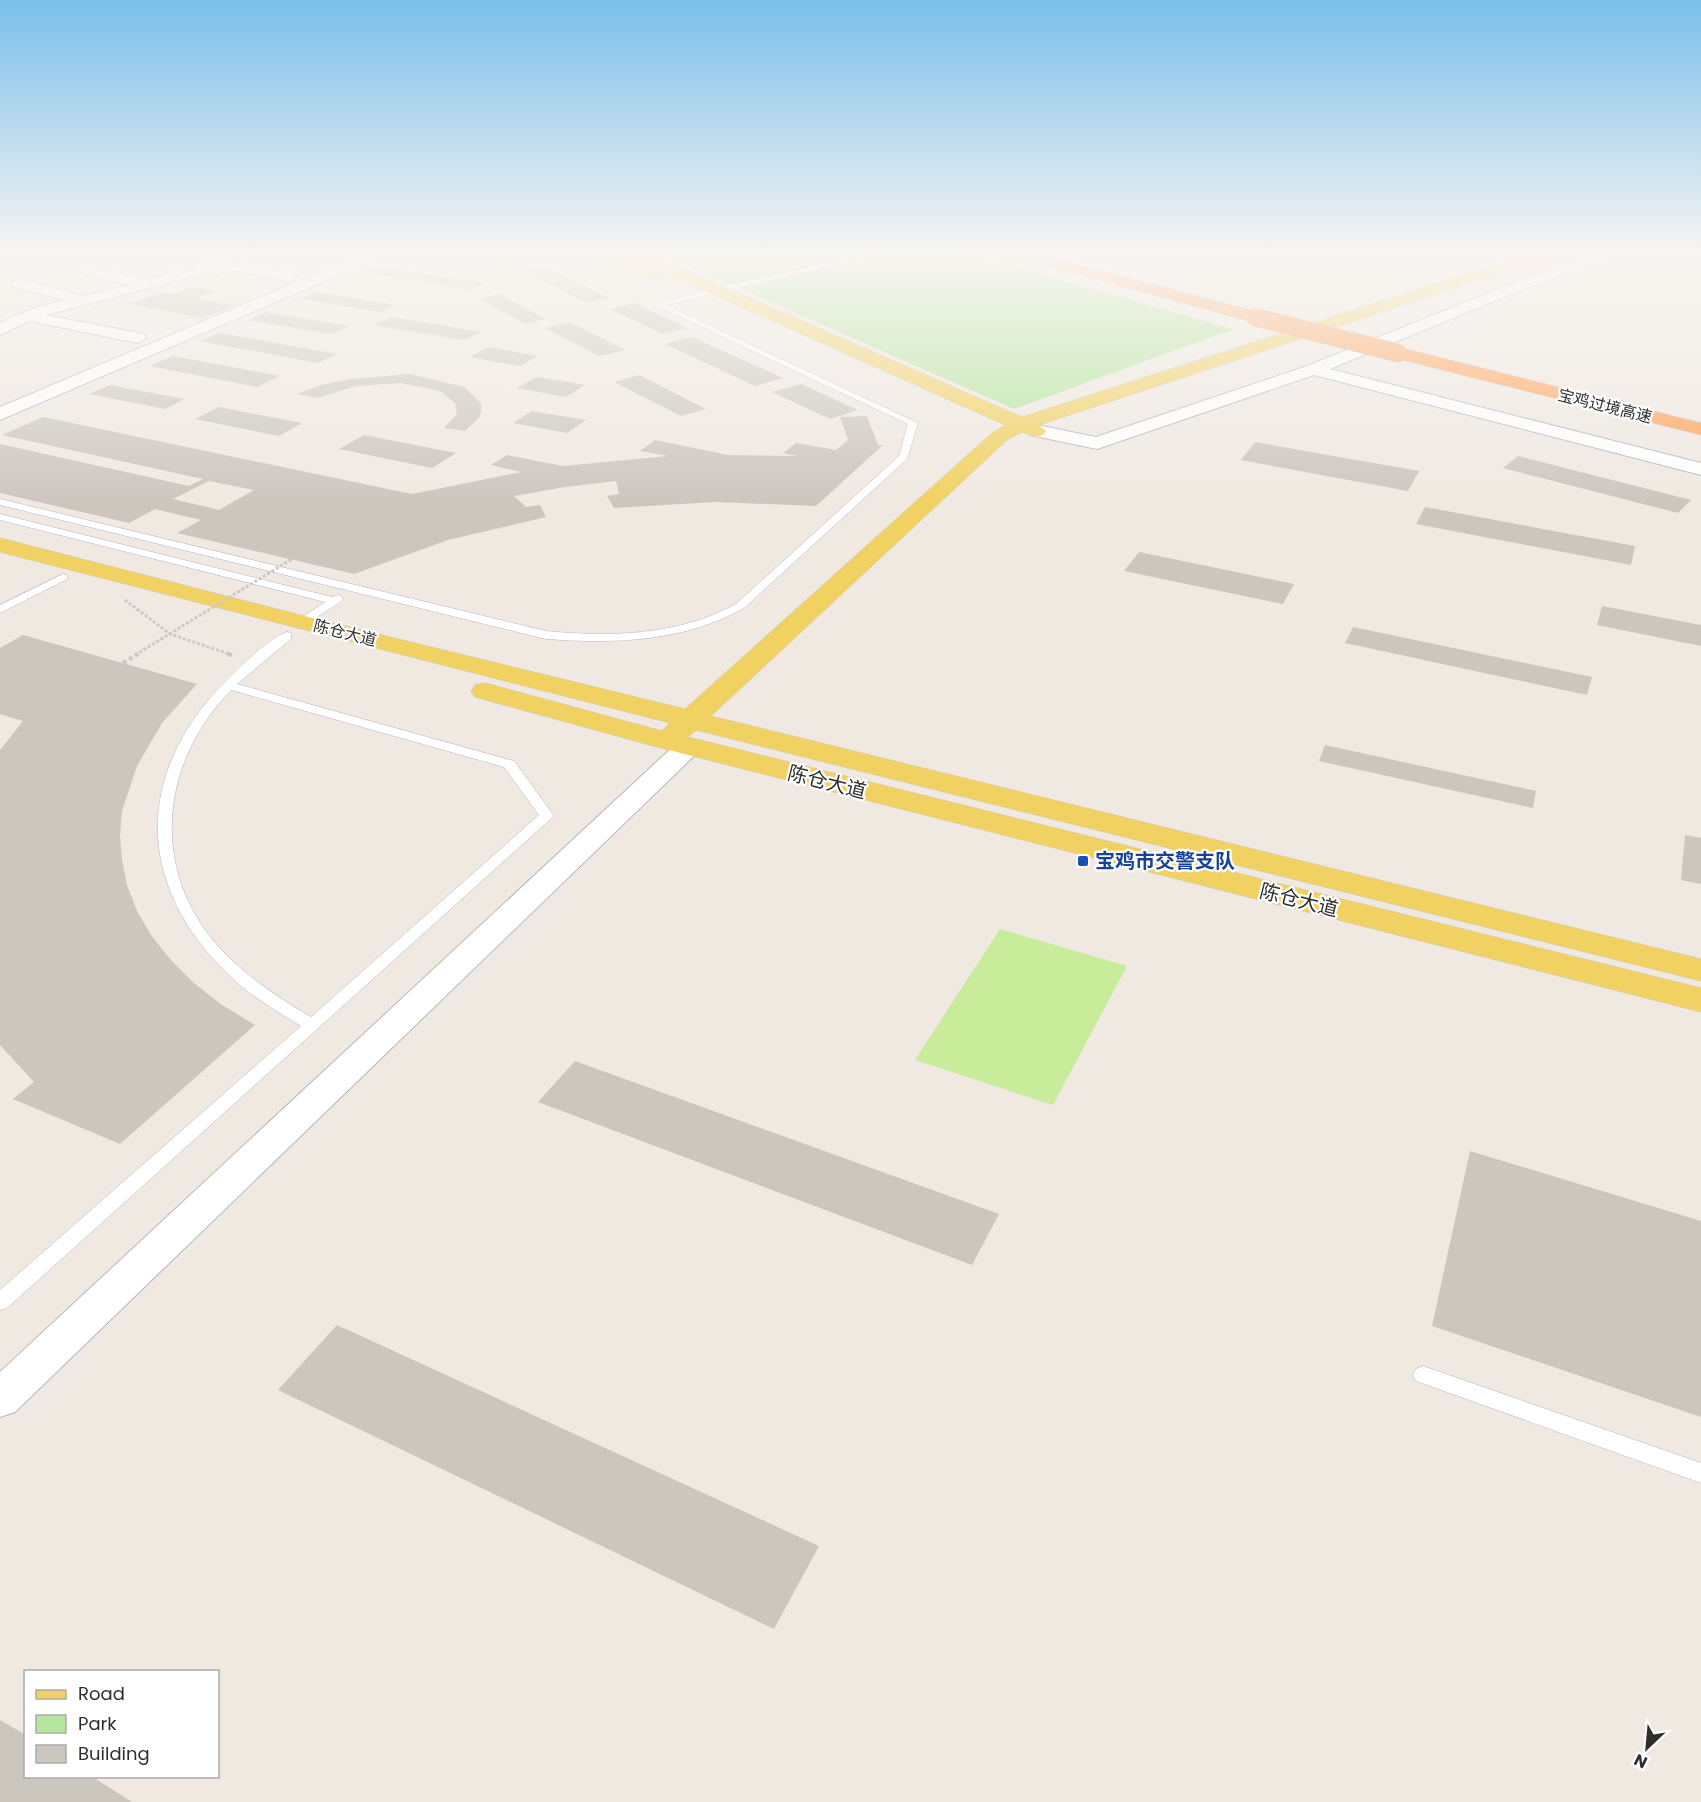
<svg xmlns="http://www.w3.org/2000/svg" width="1701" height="1802" font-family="Poppins,'Noto Sans SC',sans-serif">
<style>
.education{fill:#f0e6d1}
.green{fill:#b6e59e}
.pitch{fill:#c9ec9a}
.building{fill:#cbc7bf;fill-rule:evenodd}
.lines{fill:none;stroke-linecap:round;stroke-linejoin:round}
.lane-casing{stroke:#b4b7c1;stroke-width:1}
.street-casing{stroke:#b4b7c1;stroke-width:2}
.primary-casing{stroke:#c9c9c9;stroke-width:1}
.highway-casing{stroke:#c9c9c9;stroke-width:1}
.path-far1{stroke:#c9c9c9;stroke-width:3;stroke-dasharray:3 2;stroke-linecap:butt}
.path{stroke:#c9c9c9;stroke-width:4;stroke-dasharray:4 3;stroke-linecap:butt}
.lane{fill:#fff;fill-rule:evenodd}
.street{fill:#fff;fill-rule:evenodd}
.primary{fill:#f2d163;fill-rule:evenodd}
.highway{fill:#ffa35c;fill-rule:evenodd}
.highway-bridge-casing{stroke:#c9c9c9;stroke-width:19;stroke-linecap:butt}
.path-bridge-far1{stroke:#c9c9c9;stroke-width:3;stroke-dasharray:3 2;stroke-linecap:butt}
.path-bridge{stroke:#c9c9c9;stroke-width:4;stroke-dasharray:4 3;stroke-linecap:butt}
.highway-bridge{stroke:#ffa35c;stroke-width:18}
.transit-dot{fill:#1a4fb4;stroke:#fff;stroke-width:2}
.labels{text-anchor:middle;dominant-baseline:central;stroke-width:4.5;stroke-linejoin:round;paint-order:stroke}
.far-street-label{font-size:16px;fill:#2e2e2e;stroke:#fff}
.street-label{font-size:20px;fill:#2e2e2e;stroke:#fff}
.transit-label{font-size:20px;font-weight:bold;fill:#164399;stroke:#fff;text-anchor:start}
</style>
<rect width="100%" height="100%" fill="#efe9e1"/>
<!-- education -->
<path class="education" d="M202,273L283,287L201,321L100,303Z"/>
<!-- green -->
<path class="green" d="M662,254H968L1233,329L1014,409Z"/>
<!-- pitch -->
<path class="pitch" d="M1000,929L1127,966L1053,1105L915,1060Z"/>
<!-- building -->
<path class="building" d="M485,254H515L532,262L511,267Z
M376,266L484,283L471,290L362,272Z
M543,266L609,298L588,303L522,270Z
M191,287L216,291L196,299L234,305L204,318L130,304L161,292L172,294Z
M316,292L396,305L381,312L301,299Z
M499,294L546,319L526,324L479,299Z
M635,303L687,328L662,334L610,309Z
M265,312L349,326L332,334L248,320Z
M392,317L481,332L464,340L374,325Z
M570,322L625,350L599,356L545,328Z
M219,333L337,354L318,363L200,341Z
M692,337L783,378L755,386L665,344Z
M488,347L538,356L520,366L470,357Z
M173,356L280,376L257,387L150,366Z
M410,374L464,387L481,403V413L478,419L465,431L444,428L457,414L455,403L440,391L400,383L356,386L317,398L297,394L321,385L350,379Z
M639,375L706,409L681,416L614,382Z
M536,377L585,385L566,397L517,388Z
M801,384L858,410L830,419L772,392Z
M110,385L185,399L165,409L89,394Z
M219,407L302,423L279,436L195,419Z
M532,411L586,420L567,433L513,423Z
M867,416L878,445H883L816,506L715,502L614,508L607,496L619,494L616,481L565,487L514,496L526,507L540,505L546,517L448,540L354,574L177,533L201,520L155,509L129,523L0,493V444L189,486L203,479L2,435L43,417L412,494L521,472L491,465L507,455L563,466L668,456L640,451L655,440L728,455L798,456L783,453L796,443L836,450L848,440L840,417ZM209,481L254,490L219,510L173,499Z
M364,435L456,453L432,468L339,449Z
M1255,442L1419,471L1408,491L1241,460Z
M1518,456L1691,500L1678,513L1503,468Z
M1425,507L1635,546L1631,565L1416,524Z
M1139,552L1294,584L1283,604L1124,571Z
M1602,606L1701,625V646L1597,625Z
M1353,627L1592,677L1587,695L1345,643Z
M23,635L197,684L162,723L137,766L122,811L120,835L122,860L127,885L137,911L151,935L170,959L194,983L222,1005L255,1025L120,1144L13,1099L34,1082L0,1045V750L23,721L0,714V648Z
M1325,745L1536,791L1533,808L1319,761Z
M1685,835L1701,838V884L1681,880Z
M575,1061L999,1214L972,1265L538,1102Z
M1470,1151L1701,1221V1417L1432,1326Z
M337,1325L819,1546L774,1629L278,1390Z
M0,1720L26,1735V1776H91L132,1802H0Z"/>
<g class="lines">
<defs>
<path id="lane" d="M869,254H883L666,305L918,423L907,459L744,608C684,642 613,644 546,639L0,505V499L546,631C610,637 678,636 736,604L899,456L908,424L655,305L698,292Z
M0,514L332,597L338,595L344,598L339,603L301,627L297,625V621L325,602L0,520Z
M63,574L67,575V579L0,613V605Z
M287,632L291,633V639L237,684L514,761L554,816L7,1308L0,1310V1290L301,1026C276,1011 251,996 230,976C143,893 132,790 211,697C225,681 267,638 287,632ZM231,690L504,767L539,815L311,1017C274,995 238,971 211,938C149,859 164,759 231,690Z
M1423,1366L1701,1463V1483L1416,1381L1413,1375L1416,1369Z"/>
<path id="street" d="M363,254H383L381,257L0,420V407Z
M1596,254H1617L1615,257L1516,292L1330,369L1701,463V475L1314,375L1097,449L1030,435L1028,431L1030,427L1037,425L1096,437L1307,366L1506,286Z
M215,257H226L240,263L290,271L298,276L290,281L231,270L218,274L205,273L46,315L144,334L146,338L138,343L29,321L0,335V323C20,312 41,306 64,300L15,287L12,284L15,281L20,279L83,296L130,285L83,273L81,270L83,267L88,266L147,280L194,267L197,262Z
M687,740L696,742L700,748L696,754L15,1412L0,1417V1372L678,742Z"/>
<path id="primary" d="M596,254H619L647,265L628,254H650L1022,417L1527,254H1578L1576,257L1523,275L1517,273L1516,268L1039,425L1046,431L1043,435L1036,437L1022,432L1007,440L711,716L1701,959V981L696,730L688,737L1701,988V1012L657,747L475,697L471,691L475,685L485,683L662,731L670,723L0,552V538L308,617L685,709L993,432L1005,425L663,272L662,278H650L598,257Z"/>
<path id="highway" d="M1013,254H1040L1261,313L1264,317L1261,321H1249L1015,257Z
M1398,347L1701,423V435L1391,357L1389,353L1391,349Z"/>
</defs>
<!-- lane casing -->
<use href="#lane" class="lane-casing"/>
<!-- street casing -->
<use href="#street" class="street-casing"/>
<!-- primary casing -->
<use href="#primary" class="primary-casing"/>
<!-- highway casing -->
<use href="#highway" class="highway-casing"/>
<!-- path-far1 -->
<path class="path-far1" d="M125,600L170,634L232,655"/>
<!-- path -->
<path class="path" d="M228,654L234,656"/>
<!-- lane -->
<use href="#lane" class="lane"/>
<!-- street -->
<use href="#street" class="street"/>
<!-- primary -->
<use href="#primary" class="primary"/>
<!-- highway -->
<use href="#highway" class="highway"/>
<defs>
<path id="highway-bridge" d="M1255,317L1398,353"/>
</defs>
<!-- highway-bridge casing -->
<use href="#highway-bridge" class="highway-bridge-casing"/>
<!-- path-bridge-far1 -->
<path class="path-bridge-far1" d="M135,655L292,559"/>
<!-- path-bridge -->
<path class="path-bridge" d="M123,663L138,654"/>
<!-- highway-bridge -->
<use href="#highway-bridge" class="highway-bridge"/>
</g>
<!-- sky -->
<linearGradient id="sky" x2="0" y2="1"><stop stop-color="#7abfeb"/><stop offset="0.5" stop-color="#f8f5f2"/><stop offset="1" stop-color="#f8f5f2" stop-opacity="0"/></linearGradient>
<rect width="1701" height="506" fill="url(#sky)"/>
<!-- markers -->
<rect class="transit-dot" x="1077" y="855" width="12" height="12" rx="3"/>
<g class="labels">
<!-- far-street labels -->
<g class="far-street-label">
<text transform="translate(1605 406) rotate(14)">宝鸡过境高速</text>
<text transform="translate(345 633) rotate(14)">陈仓大道</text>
</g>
<!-- street labels -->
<g class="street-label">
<text transform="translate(827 782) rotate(14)">陈仓大道</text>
<text transform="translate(1299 900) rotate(14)">陈仓大道</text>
</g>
<!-- transit labels -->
<g class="transit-label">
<text x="1095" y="861">宝鸡市交警支队</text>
</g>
</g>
<!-- legend -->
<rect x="24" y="1670" width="195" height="108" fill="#ffffff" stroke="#ababab" stroke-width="1.5"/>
<rect x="36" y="1690" width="30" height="9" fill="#f2d163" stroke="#ababab" stroke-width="1.5"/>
<text x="78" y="1700" font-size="18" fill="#2e2e2e">Road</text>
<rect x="36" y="1715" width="30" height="18" fill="#b6e59e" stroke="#ababab" stroke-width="1.5"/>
<text x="78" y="1730" font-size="18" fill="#2e2e2e">Park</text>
<rect x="36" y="1745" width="30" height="18" fill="#cbc7bf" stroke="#ababab" stroke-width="1.5"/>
<text x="78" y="1760" font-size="18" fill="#2e2e2e">Building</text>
<!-- north arrow -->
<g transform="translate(1647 1748) rotate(206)" stroke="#ffffff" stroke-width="4.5" paint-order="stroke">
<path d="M0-4.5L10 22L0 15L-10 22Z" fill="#2e2e2e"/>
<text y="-9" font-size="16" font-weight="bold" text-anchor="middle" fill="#2e2e2e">N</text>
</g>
</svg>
